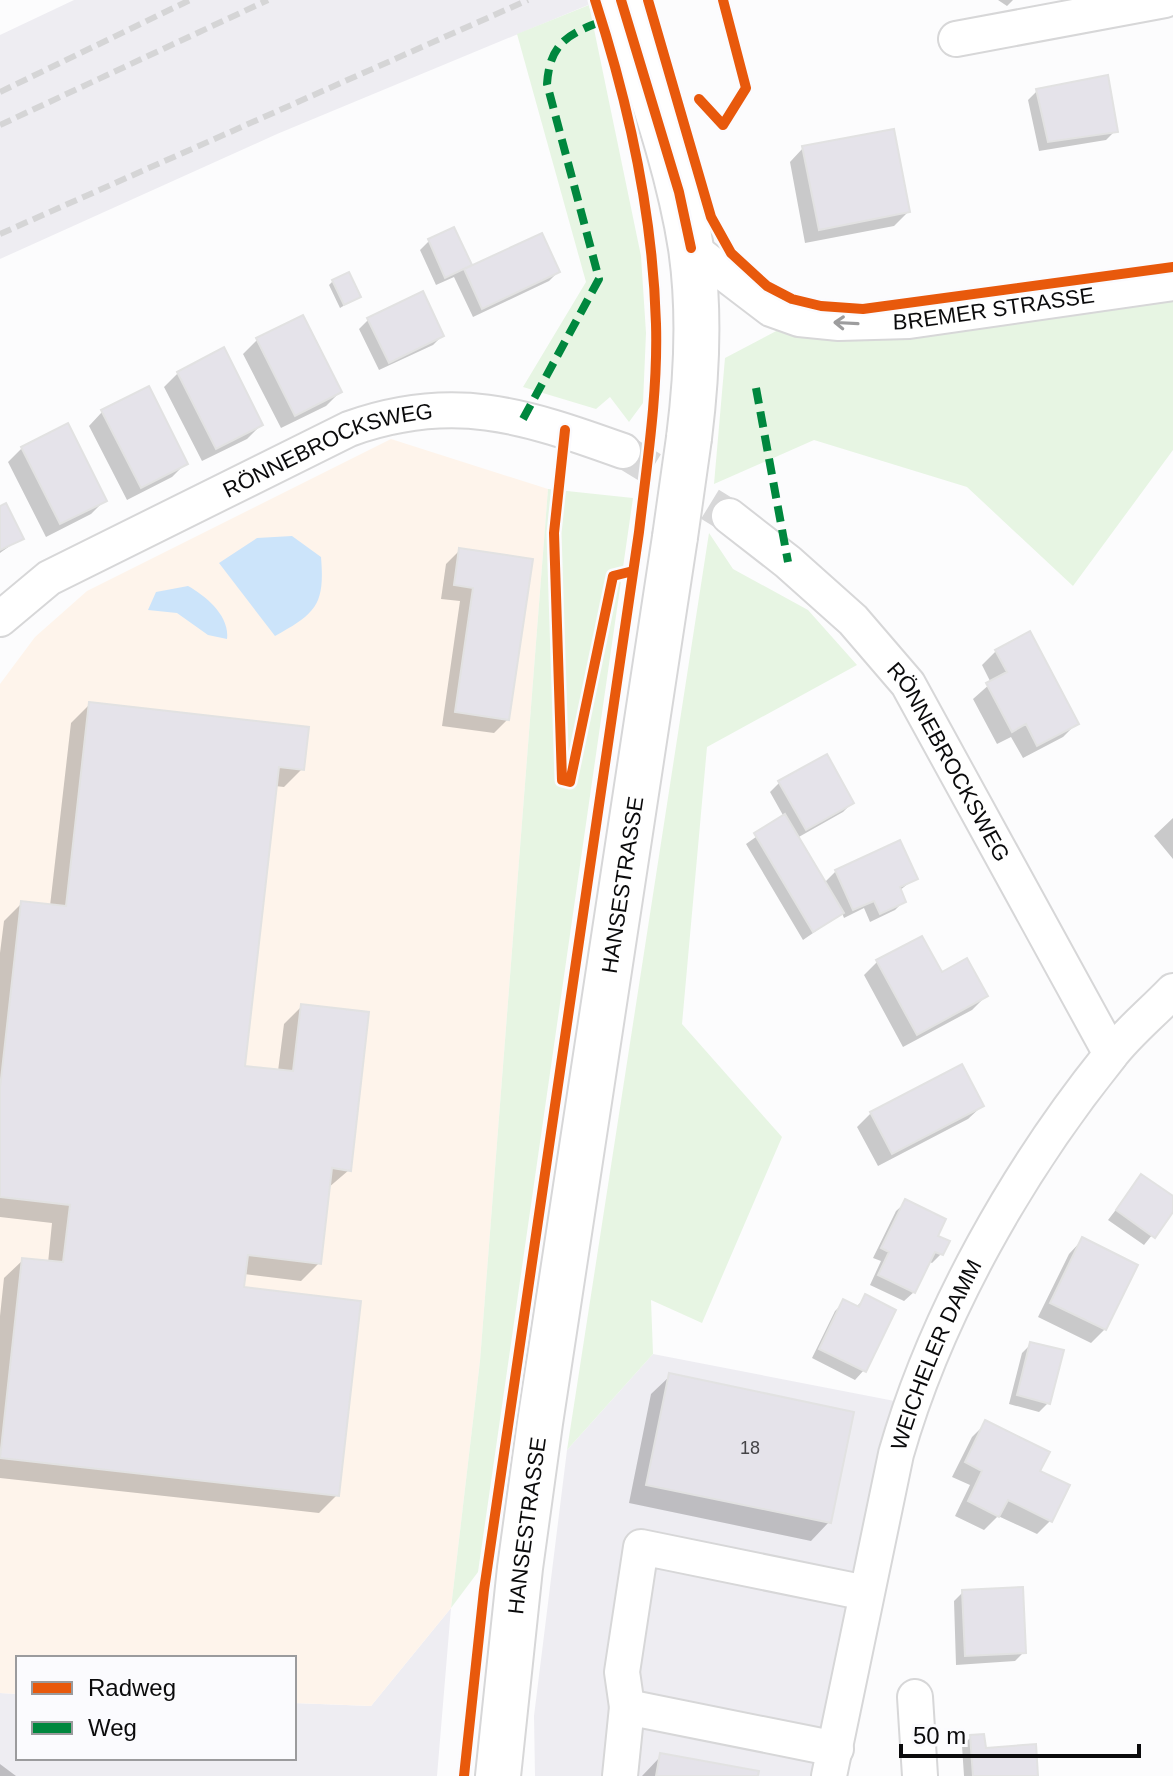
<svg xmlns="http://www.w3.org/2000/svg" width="1173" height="1776" font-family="Arial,sans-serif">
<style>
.built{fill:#eeedf2}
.industrial{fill:#fef4eb}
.green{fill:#e7f5e3}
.water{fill:#cce4fa}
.shadow{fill:#0003}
.building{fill:#e5e3ea;stroke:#e2e2e2;stroke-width:2}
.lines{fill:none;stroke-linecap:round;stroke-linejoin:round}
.minor-tunnel{stroke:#d8d8d9;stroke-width:34;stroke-dasharray:34 17;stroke-linecap:butt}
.minor-casing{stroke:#d7d7d8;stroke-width:38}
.major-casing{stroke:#d7d7d8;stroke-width:48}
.minor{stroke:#fff;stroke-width:34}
.major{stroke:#fff;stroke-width:44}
.rail{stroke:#d5d5d6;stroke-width:6;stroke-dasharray:12 6;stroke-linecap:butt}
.major-bridge-casing{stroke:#d7d7d8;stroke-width:48;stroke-linecap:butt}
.major-bridge{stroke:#fff;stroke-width:44}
.quiet{stroke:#00873e;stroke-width:8;stroke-dasharray:16 8;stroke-linecap:butt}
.cycleway-casing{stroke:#fbfbfe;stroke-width:15}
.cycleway{stroke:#e8590c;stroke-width:10}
.oneway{stroke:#9d9d9e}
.labels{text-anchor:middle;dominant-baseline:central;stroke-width:7;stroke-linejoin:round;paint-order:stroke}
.number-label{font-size:18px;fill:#454447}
.street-label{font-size:22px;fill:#0b0b0c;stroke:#fbfbfe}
</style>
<rect width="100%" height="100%" fill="#fcfcfd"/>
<!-- built -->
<path class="built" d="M74,0H600L277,134L0,259V35Z
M653,1354L910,1404L829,1776H535L534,1716L567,1450Z
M451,1608L437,1776H0V1693L18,1694V1758H294V1703L371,1706Z"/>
<!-- industrial -->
<path class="industrial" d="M391,439L548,489L480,1361L451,1608L371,1706L294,1703V1658H18V1694L0,1693V684L35,637L87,591Z"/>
<!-- green -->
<path class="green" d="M589,5L641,256L646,333L643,403L629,422L610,397L596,409L523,387L586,282L517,34Z
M1173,283V450L1073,586L967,487L814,440L714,484L725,358L799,319Z
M548,489L633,498L478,1572L451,1608L480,1361Z
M709,533L733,569L808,610L857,665L707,747L682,1024L782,1137L702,1323L651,1300L653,1354L567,1450Z"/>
<!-- water -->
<path class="water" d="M292,536L321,557C325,605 316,613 275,636L219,563L257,538Z
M188,586C206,596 230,616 227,639L208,635L177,613L148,610L156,592Z"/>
<!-- shadow -->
<path class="shadow" d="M998,0H1013L1007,6Z
M1037,91L1115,131L1106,140L1039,151L1028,100Z
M803,148L908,212L894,226L805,243L790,162Z
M453,229L471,268L558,272L549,281L473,317L454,277L436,285L420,250L429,241Z
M333,281L358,297L340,308L329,285Z
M302,317L340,392L326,406L281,428L243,354L257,340Z
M368,320L442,336L433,345L379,370L359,329Z
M178,373L261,425L247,439L202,461L164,387Z
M102,412L185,464L172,477L127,500L89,426Z
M22,448L105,500L91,514L46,537L8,462Z
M0,508L21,538L0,553Z
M460,550L531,560L508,719L494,733L442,726L460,601L441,599L446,564Z
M996,651L1077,723L1063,737L1023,758L1011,737L997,744L973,699L991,683L982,665Z
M89,705L302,769L284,787L275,786L243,1068L278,1071L284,1024L302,1006L349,1170L328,1188L319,1263L301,1281L244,1274L242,1289L337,1495L319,1513L0,1478V1316L4,1278L23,1260L48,1263L52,1223L0,1217V953L4,921L22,903L50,906L71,723Z
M780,782L852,803L843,812L797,838L824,883L836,871L915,878L899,891L904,901L895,910L870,922L864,908L844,918L842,913L803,940L746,844L784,817L770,792Z
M1173,818V859L1154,836Z
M878,961L941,974L986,996L972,1010L903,1047L864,975Z
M982,1106L968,1119L878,1166L857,1127L871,1113Z
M1142,1176L1173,1199V1209L1144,1245L1108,1220Z
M906,1202L936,1237L941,1254L932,1263L928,1261L914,1292L904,1301L870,1285L881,1261L873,1258L896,1211Z
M1082,1240L1105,1329L1091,1343L1038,1317L1069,1254Z
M866,1297L864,1370L855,1380L812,1358L835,1311L844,1302L857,1306Z
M1031,1344L1048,1403L1039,1412L1009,1404L1022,1353Z
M670,1376L829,1522L811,1541L629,1503L651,1394Z
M986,1423L1038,1472L1051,1520L1037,1534L998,1516L984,1530L955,1516L970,1485L952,1477L972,1437Z
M963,1592L1024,1652L1015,1661L956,1665L954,1601Z
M971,1737L984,1750L1036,1776H964L962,1746Z
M661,1756L756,1776H642Z
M0,1764L16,1776H0Z"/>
<!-- building -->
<path class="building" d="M1108,75L1118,132L1048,142L1036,89Z
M894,129L910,212L819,230L802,146Z
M454,227L472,265L445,278L428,239Z
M542,233L560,272L482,309L464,269Z
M349,272L361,297L344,305L332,280Z
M423,291L444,336L389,363L367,318Z
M303,315L342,392L295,416L256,338Z
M224,347L263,425L216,449L177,372Z
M149,386L188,464L141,488L101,410Z
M68,423L107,501L60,524L21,447Z
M6,503L24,539L0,550V506Z
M459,548L533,559L509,720L455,712L473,588L454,585Z
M1030,631L1079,724L1037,746L1026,724L1012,732L986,683L1007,672L995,650Z
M89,702L309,727L304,770L279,767L245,1066L293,1071L301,1004L369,1012L351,1171L332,1168L321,1264L248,1255L244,1287L361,1301L339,1496L0,1458L22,1258L63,1262L70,1205L0,1197V1088L21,901L66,906Z
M827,754L854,803L806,830L778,781Z
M785,814L844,913L813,932L754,833Z
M900,840L918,879L900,887L906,902L880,914L874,901L853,910L835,870Z
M922,936L942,972L967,958L988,996L917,1035L876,960Z
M962,1064L984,1106L892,1154L870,1112Z
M1141,1174L1173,1196V1212L1155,1238L1116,1210Z
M905,1199L946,1219L938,1236L950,1241L943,1255L935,1252L915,1293L878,1275L889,1252L881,1248Z
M1082,1237L1138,1265L1106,1330L1050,1303Z
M865,1294L896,1310L866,1372L819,1349L843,1299L859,1307Z
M1030,1342L1064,1350L1050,1404L1017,1395Z
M669,1373L854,1412L831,1523L646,1485Z
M985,1420L1050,1452L1040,1471L1070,1485L1052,1522L1008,1500L999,1517L968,1501L982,1471L965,1462Z
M1023,1587L1026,1653L965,1656L962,1590Z
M984,1734L986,1748L1036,1744L1038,1776H973L970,1735Z
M660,1753L759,1771L758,1776H656Z"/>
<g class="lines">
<!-- minor-tunnel -->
<path class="minor-tunnel" d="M623,451L729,516"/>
<defs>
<g id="minor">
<path d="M956,39L1165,0"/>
<path id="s1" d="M691,248L771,309L799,319L839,323L909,321L1173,283"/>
<path id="s2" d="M729,516L788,562L853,620L908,684L1111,1054"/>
<path id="s3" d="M0,619L49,578L349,429C452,392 523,415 623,451"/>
<path d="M915,1697L920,1776"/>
<path d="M627,1707L622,1672L641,1547L866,1593"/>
<path d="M620,1776L627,1707L836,1749"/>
<path id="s4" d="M829,1776L896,1454C936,1314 1018,1170 1109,1057C1127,1033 1152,1013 1173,991"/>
</g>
<g id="major">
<path d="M621,0C647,81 678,164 691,248C700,310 697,375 689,438"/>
<path id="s5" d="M498,1776L520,1568L540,1423L675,537"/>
</g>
</defs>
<!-- minor casing -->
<use href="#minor" class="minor-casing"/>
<!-- major casing -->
<use href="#major" class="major-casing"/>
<!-- minor -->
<use href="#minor" class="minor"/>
<!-- major -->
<use href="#major" class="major"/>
<!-- rail -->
<path class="rail" d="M0,92L190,0
M0,125L268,0
M0,234L528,0"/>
<defs>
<path id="major-bridge" d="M675,537L689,438"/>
</defs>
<!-- major-bridge casing -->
<use href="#major-bridge" class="major-bridge-casing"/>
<!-- major-bridge -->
<use href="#major-bridge" class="major-bridge"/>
<!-- quiet -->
<path class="quiet" d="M756,388L788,562
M523,419L599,279L547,84C550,40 571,33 608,19"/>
<defs>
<path id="cycleway" d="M621,0L679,192L691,248
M648,0L711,217L731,253L767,286L792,299L821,306L863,309L1173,267
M699,99L723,125L746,88L723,0
M565,430L554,533L562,780L570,782L613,576L633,571
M464,1776L484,1590L639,532C647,463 658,394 656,324C653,214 629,105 595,0"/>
</defs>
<!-- cycleway casing -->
<use href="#cycleway" class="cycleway-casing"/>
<!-- cycleway -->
<use href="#cycleway" class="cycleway"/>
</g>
<!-- one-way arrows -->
<defs><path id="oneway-shaft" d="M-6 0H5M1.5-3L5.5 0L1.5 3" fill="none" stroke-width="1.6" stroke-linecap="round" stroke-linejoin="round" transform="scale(2)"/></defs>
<use class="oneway" href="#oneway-shaft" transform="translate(846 323) rotate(-177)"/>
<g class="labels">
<!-- number labels -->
<g class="number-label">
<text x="750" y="1448">18</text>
</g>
<!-- street labels -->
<g class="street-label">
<text stroke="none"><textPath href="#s1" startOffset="326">BREMER STRASSE</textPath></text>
<text stroke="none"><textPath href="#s3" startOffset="372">RÖNNEBROCKSWEG</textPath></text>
<text stroke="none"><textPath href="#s2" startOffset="334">RÖNNEBROCKSWEG</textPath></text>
<text stroke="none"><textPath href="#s5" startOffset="900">HANSESTRASSE</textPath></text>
<text stroke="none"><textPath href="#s4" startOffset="436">WEICHELER DAMM</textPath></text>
<text stroke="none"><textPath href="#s5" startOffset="252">HANSESTRASSE</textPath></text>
</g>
</g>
<!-- legend -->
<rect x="16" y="1656" width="280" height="104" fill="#fbfbfe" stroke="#9b9b9d" stroke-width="2"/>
<rect x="32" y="1682" width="40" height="12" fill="#e8590c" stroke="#9b9b9d" stroke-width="2"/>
<text x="88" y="1696" font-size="24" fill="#0b0b0c">Radweg</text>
<rect x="32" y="1722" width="40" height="12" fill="#00873e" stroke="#9b9b9d" stroke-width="2"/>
<text x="88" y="1736" font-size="24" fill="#0b0b0c">Weg</text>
<!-- scale -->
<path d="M901 1744v12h238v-12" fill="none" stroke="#0b0b0c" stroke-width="4"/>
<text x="913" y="1744" font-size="24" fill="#0b0b0c" stroke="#fbfbfe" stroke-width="6" paint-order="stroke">50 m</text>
</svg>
